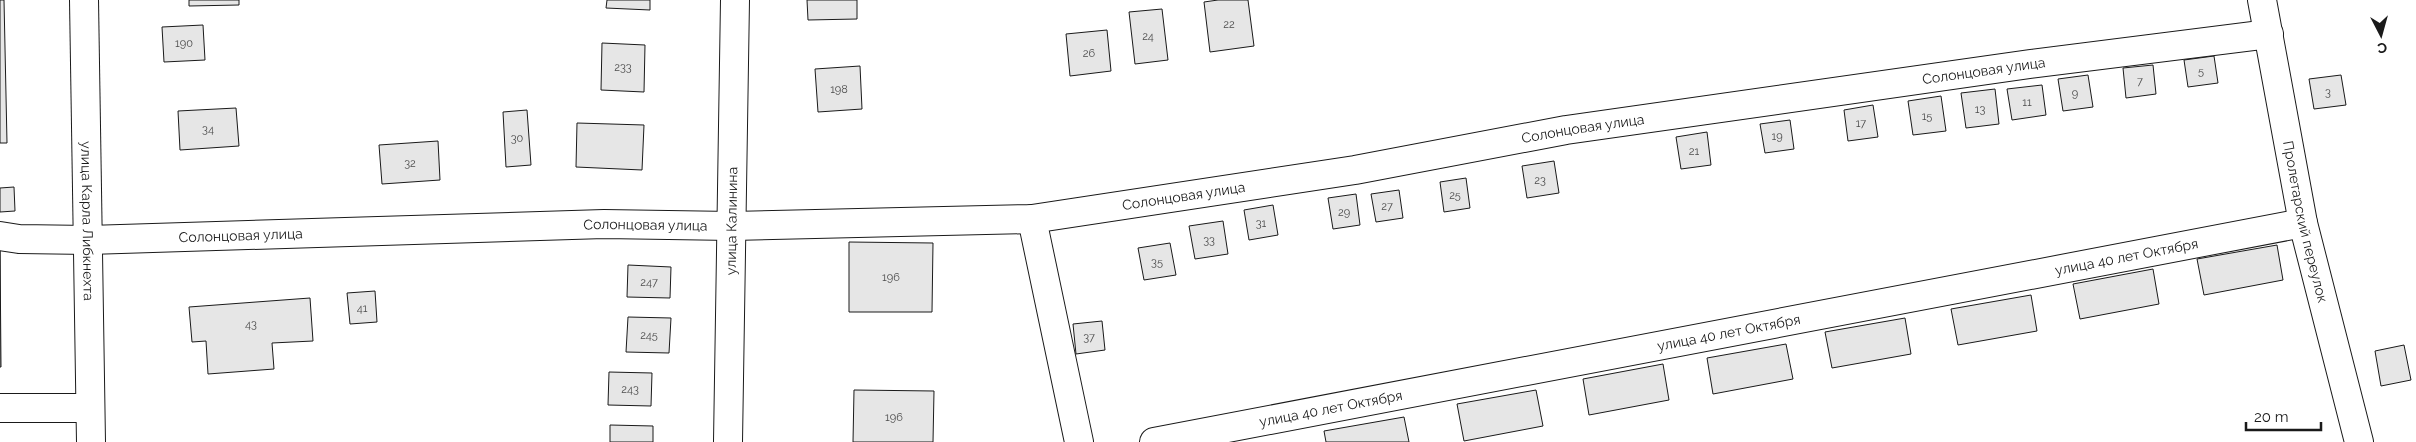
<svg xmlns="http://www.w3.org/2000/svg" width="2416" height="442" font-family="Raleway,sans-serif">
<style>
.building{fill:#e6e6e6;stroke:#1a1a1a}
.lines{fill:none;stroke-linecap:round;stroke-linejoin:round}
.minor-casing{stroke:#1a1a1a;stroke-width:30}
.major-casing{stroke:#1a1a1a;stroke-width:30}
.minor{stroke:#fff;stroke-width:28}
.major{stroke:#fff;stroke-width:28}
.labels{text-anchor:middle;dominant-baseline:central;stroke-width:4;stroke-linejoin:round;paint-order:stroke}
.number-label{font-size:11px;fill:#4d4d4d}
.street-label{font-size:14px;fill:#1a1a1a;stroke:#fff}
</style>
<rect width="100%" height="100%" fill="#fff"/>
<!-- building -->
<path class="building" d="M0,0H4L7,143H0Z
M189,0H239V5L189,6Z
M607,0H650V10L606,8Z
M807,0H857V19L808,20Z
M1218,0H1248L1254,46L1210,52L1204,2Z
M1162,9L1168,60L1135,64L1129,12Z
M203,25L205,60L164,62L162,27Z
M1107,30L1111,71L1070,76L1066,34Z
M602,43L645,45L644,92L601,90Z
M2214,56L2218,83L2188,87L2184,60Z
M2153,65L2156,94L2126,98L2123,68Z
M860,66L862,109L818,112L815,69Z
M2088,75L2093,107L2063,111L2058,79Z
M2341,75L2346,105L2314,109L2309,79Z
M2042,85L2046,115L2012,120L2007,89Z
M1995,89L1999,124L1966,128L1961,93Z
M1941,96L1946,131L1913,135L1908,101Z
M1873,105L1878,137L1848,141L1844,110Z
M236,108L239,146L180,150L178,111Z
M527,110L531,165L506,167L503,112Z
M1790,120L1794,149L1765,153L1760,124Z
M577,123L644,125L642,170L576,167Z
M1707,132L1711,165L1681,169L1676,137Z
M438,141L440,180L382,184L379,145Z
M1554,161L1559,193L1527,198L1522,166Z
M1466,178L1470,208L1444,212L1440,182Z
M14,187L15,211L0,212V188Z
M1399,190L1403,218L1376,222L1371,194Z
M1356,194L1360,225L1333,229L1328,198Z
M1273,205L1278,235L1249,240L1244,210Z
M1223,221L1228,254L1195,259L1189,226Z
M849,242L933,243L932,312H849Z
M1170,243L1176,275L1144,280L1138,248Z
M2277,245L2283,280L2204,295L2197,259Z
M0,248L1,367H0Z
M628,265L671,267L670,298L627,297Z
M2153,269L2159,304L2080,319L2073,284Z
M375,291L377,322L350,324L347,293Z
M2031,295L2037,331L1958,345L1951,309Z
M310,298L313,341L272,343L274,369L208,374L206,341L192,342L189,307Z
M628,317L671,318L669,353L626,352Z
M1905,318L1911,354L1832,368L1825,332Z
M1102,321L1105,350L1076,354L1073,324Z
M1786,344L1793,379L1713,394L1707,358Z
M2404,345L2411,380L2381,386L2375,351Z
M1663,364L1669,400L1589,415L1583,379Z
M609,372L652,373L651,406L608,405Z
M854,390L934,391L933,442H853Z
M1536,390L1543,426L1464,441L1457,404Z
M1404,417L1409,442H1326L1324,431Z
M610,425L653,426V442H610Z"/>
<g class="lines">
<defs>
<g id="minor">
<path id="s1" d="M2262,0L2303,223L2359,442"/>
<path d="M1032,219L1079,442"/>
<path id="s2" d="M0,236L19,239L89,240L604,224L732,226L1032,219L1355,170L1566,130L2030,64L2269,34"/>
<path d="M0,408H90"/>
<path id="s3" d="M728,442L735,0"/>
<path id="s4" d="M1154,442L2303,223"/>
</g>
<g id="major">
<path id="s5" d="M84,0L91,442"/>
</g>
</defs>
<!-- minor casing -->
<use href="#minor" class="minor-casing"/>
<!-- major casing -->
<use href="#major" class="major-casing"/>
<!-- minor -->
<use href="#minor" class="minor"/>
<!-- major -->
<use href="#major" class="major"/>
</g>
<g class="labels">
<!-- number labels -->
<g class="number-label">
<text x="1229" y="24">22</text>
<text x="1148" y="36">24</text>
<text x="184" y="43">190</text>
<text x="1089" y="53">26</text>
<text x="623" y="67">233</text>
<text x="2201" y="71">5</text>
<text x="2140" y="81">7</text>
<text x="839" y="89">198</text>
<text x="2328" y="92">3</text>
<text x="2075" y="93">9</text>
<text x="2027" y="102">11</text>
<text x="1980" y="109">13</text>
<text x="1927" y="116">15</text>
<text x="1861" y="123">17</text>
<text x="208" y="129">34</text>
<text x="1777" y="136">19</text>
<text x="517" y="138">30</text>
<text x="1694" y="151">21</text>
<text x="410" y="163">32</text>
<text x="1540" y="180">23</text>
<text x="1455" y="195">25</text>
<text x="1387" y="206">27</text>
<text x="1344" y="212">29</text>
<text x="1261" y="223">31</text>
<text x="1209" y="240">33</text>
<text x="1157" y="262">35</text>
<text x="891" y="277">196</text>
<text x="649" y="282">247</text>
<text x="362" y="308">41</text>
<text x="251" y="324">43</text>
<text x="649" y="335">245</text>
<text x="1089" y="337">37</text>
<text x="630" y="389">243</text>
<text x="894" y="417">196</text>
</g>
<!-- street labels -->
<g class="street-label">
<text stroke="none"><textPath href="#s2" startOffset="1996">Солонцовая улица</textPath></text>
<text stroke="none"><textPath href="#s2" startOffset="1591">Солонцовая улица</textPath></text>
<text stroke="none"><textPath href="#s2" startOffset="1186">Солонцовая улица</textPath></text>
<text stroke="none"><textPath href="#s5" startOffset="221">улица Карла Либкнехта</textPath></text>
<text stroke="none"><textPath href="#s3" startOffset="221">улица Калинина</textPath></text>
<text stroke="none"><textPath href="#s1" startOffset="226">Пролетарский переулок</textPath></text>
<text stroke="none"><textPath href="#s2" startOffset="646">Солонцовая улица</textPath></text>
<text stroke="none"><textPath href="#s2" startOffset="241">Солонцовая улица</textPath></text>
<text stroke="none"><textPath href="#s4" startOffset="990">улица 40 лет Октября</textPath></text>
<text stroke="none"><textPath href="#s4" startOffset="585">улица 40 лет Октября</textPath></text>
<text stroke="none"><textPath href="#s4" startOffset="180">улица 40 лет Октября</textPath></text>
</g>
</g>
<!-- north arrow -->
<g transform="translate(2381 35) rotate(174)" stroke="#ffffff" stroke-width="4" paint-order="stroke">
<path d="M0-4L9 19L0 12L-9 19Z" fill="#1a1a1a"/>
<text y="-8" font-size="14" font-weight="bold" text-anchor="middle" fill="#1a1a1a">С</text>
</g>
<!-- scale -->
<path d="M2246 422v8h75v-8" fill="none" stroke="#1a1a1a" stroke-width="2.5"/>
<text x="2254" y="422" font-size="15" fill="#1a1a1a" stroke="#ffffff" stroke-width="4" paint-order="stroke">20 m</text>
</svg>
